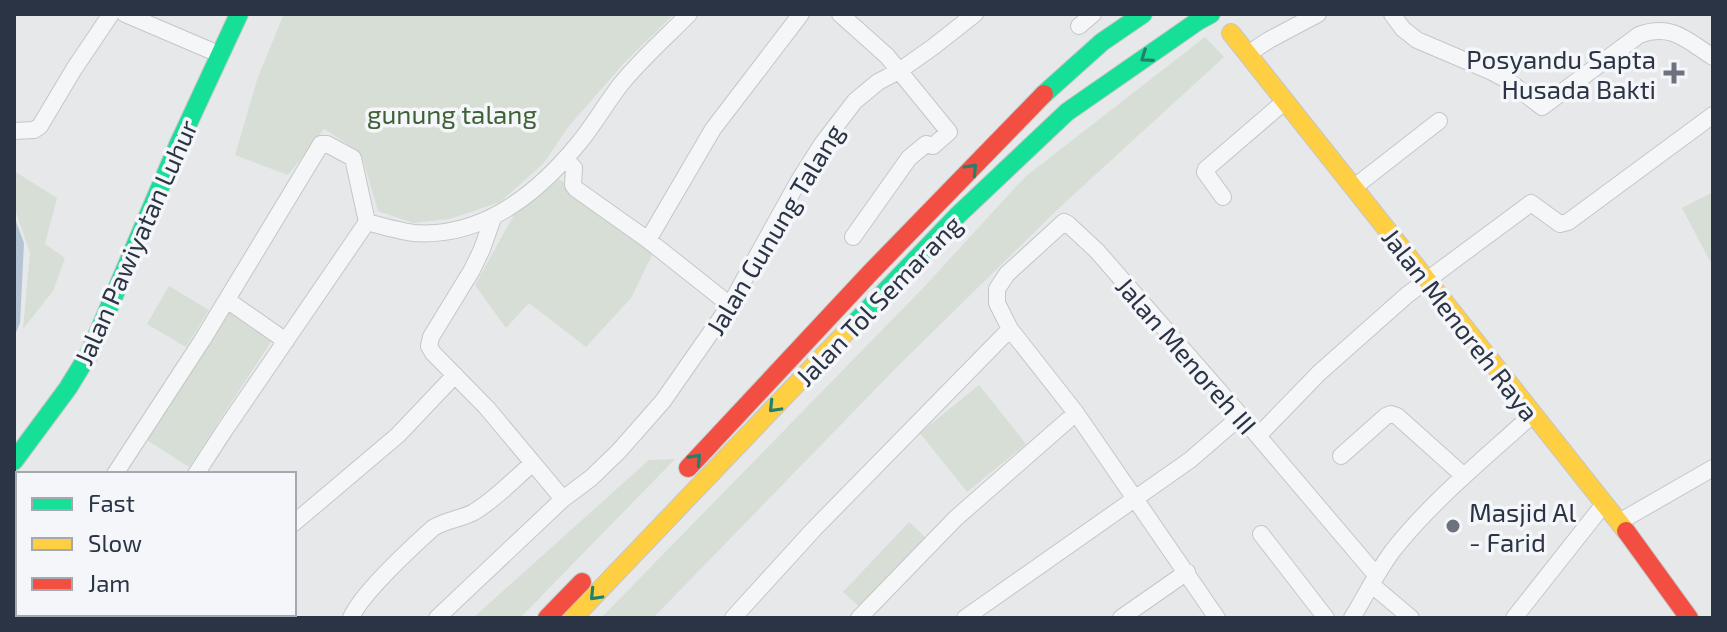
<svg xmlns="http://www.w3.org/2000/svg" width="1727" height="632" font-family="'Exo 2',sans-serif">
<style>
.green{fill:#d6ded6}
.water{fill:#b4c4d5}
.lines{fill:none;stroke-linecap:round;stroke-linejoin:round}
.street-casing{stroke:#c4c6c8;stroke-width:18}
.fast-casing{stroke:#c4c6c8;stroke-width:20}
.slow-casing{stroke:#c4c6c8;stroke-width:20}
.jam-casing{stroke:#c4c6c8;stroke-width:20}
.street{stroke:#f5f6f7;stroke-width:16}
.fast{stroke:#16e098;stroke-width:18}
.slow{stroke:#ffcf43;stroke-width:18}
.jam{stroke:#f24e42;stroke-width:18}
.oneway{stroke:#22816a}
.poi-dot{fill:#6c737f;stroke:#f4f6f9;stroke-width:3}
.labels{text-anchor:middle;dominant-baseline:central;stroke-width:7;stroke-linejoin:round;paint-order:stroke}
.poi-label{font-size:26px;fill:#2b3445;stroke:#f4f6f9;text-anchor:end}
.park-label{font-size:26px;fill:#3f6138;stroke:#f4f6f9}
.street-label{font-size:26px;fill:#2b3445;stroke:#f4f6f9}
</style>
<rect width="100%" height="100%" fill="#e6e8ea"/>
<!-- green -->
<path class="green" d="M284,14H674L626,61L569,126L543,164L500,202L450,219L413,223L378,211L361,153L324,129L288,175L235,155L258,77Z
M1205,37L1224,57L1059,208L897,367L653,618H601L924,287L1025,177Z
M14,171L57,198L45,244L65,258L53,291L23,329L30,253L14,206Z
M559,179L654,248L653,253L631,298L586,347L529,303L506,328L475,285L515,213Z
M1713,192V267L1682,208Z
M169,286L209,310L186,347L147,324Z
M237,298L280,328L189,467L147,440Z
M979,385L1026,444L967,492L920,433Z
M675,459L520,618H473L649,460Z
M909,522L928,540L863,610L843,592Z"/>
<!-- water -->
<path class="water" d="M14,216L24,243L20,323L14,337Z"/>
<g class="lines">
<defs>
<path id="street" d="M125,14L221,55
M840,14L887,56L949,132L933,146L926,144L909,158L853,237
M1392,14L1403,29L1417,40L1492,72L1507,80L1542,107L1639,35C1672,23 1686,40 1713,57
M1079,26L1093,14
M1248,54L1269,40L1318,14
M14,131L34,130L40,126L74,69L111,14
M565,159L574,168L573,185L576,189L648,240L730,305
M1353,188L1439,121
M1223,197L1205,172L1206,169L1284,102
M493,218L482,249L472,270L431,337L429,346L433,353L487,408L563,499
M648,240L713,129L801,14
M227,300L286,341
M1258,436L1319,373L1407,295L1531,203L1560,224L1568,222L1713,115
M1341,456L1386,416L1391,414L1397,416L1464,476
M115,474L203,339L321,144H327L353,158L367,222C382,226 399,231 414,233C483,238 537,194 578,144C594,125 606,103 621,84C641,59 666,37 689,14
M196,474L224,431L367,222
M1619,522L1713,468
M294,523L398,435L455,375
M1261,534L1326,618
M1372,585L1411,618
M14,589L18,592
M210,614L217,618
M19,618L22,614
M91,618L93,614
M351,618C361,594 413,546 433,528C446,520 461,519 474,512C496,499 514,479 533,463
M437,618L563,499L591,478L619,451L663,401L730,305L798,182L822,144L855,101L878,82L899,71L933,47L975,14
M733,618L814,529L1010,329
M859,618L956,518L1076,413
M965,618L1190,460L1241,416
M1121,618L1187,572
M1217,618L1076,413L1010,329L997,303V289L1007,274L1064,222L1068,224L1097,251L1241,416L1376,575
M1352,618C1366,595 1378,570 1394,549C1434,499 1485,458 1532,415
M1514,618L1604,504"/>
<path id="fast" d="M1044,94L1102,42L1143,14
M849,329L958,215L1067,112L1198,21L1211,14
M14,461L68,388L90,352L179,143L239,14"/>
<path id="slow" d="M1231,33L1626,531
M573,618L849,329"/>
<path id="jam" d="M688,468L871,272L1044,94
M1626,531L1689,618
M547,618L582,582"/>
</defs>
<!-- street casing -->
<use href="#street" class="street-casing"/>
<!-- fast casing -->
<use href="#fast" class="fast-casing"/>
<!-- slow casing -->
<use href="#slow" class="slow-casing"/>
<!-- jam casing -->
<use href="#jam" class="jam-casing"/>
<!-- street -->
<use href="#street" class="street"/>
<!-- fast -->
<use href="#fast" class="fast"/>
<!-- slow -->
<use href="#slow" class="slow"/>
<!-- jam -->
<use href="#jam" class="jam"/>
</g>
<!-- one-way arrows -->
<defs><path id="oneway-chevron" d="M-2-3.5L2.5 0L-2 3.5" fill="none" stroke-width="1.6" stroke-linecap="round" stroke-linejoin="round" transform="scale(2)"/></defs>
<g class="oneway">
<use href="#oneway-chevron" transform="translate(1146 57) rotate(145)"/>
<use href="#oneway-chevron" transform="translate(972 169) rotate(-46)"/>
<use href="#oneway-chevron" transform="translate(774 407) rotate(134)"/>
<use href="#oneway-chevron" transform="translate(696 459) rotate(-47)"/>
<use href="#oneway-chevron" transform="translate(595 595) rotate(134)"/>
</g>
<!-- markers -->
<g class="poi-dot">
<path d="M1670 61h8v8h8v8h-8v8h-8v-8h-8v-8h8z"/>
<circle cx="1453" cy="526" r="8"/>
</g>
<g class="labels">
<!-- poi labels -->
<g class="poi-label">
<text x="1656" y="58">Posyandu Sapta<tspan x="1656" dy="30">Husada Bakti</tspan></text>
<text x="1469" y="511" text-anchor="start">Masjid Al<tspan x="1469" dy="30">- Farid</tspan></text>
</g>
<!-- park labels -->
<g class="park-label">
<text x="452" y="113">gunung talang</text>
</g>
<!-- street labels -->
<g class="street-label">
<text transform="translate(774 229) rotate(-59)">Jalan Gunung Talang</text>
<text transform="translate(135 242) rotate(-66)">Jalan Pawiyatan Luhur</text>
<text transform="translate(878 300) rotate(-46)">Jalan Tol Semarang</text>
<text transform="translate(1461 324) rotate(52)">Jalan Menoreh Raya</text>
<text transform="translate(1187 355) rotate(49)">Jalan Menoreh III</text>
</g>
</g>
<!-- border -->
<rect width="1727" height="632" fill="none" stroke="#2b3445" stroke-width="32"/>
<!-- legend -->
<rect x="16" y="472" width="280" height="144" fill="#f4f6f9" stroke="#a4a8b1" stroke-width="2"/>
<rect x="32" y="498" width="40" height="12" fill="#16e098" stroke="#a4a8b1" stroke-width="2"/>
<text x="88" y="512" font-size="24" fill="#2b3445">Fast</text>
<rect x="32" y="538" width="40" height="12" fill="#ffcf43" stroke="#a4a8b1" stroke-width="2"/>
<text x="88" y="552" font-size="24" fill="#2b3445">Slow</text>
<rect x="32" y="578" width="40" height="12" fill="#f24e42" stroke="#a4a8b1" stroke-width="2"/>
<text x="88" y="592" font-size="24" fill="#2b3445">Jam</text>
</svg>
